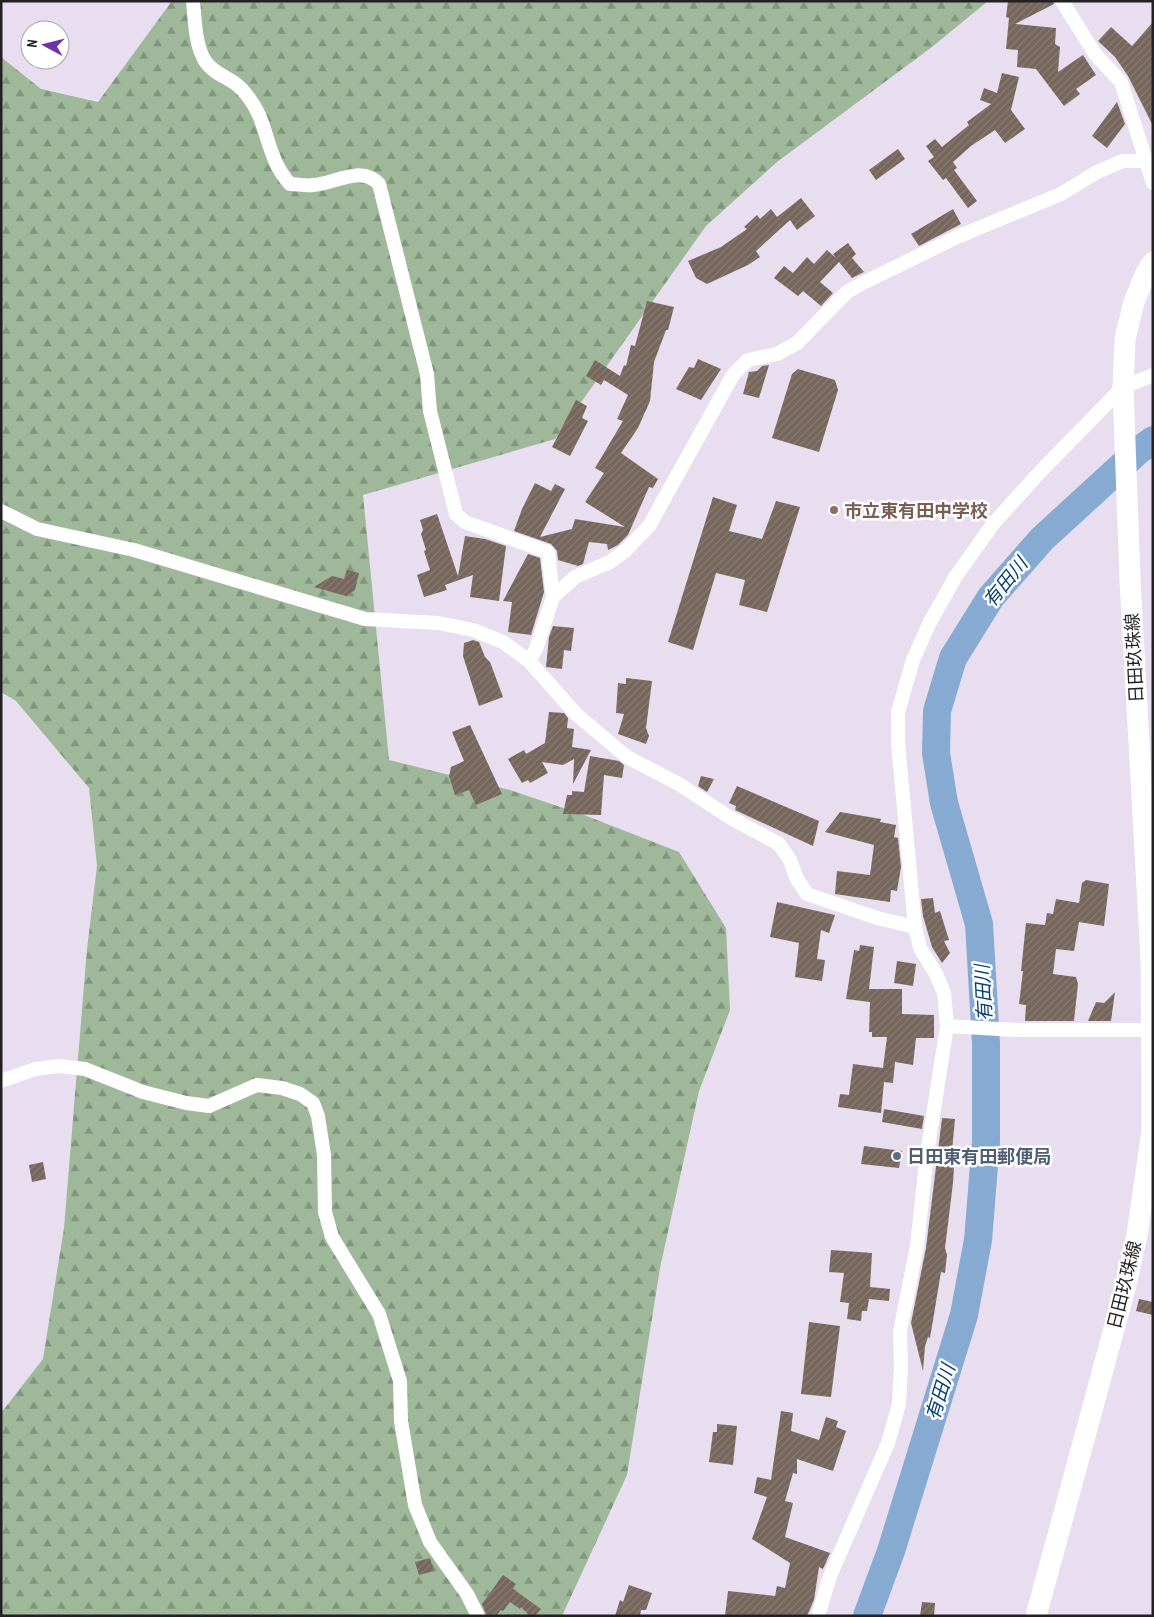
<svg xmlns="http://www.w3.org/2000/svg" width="1154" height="1617" font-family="'PT Sans Narrow','Noto Sans JP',sans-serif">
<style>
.forest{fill:url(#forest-firs)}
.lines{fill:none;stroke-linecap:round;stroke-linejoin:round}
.river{stroke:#86aad2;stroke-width:28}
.building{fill:url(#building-hatch)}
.minor{stroke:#fff;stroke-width:14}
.primary{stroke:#fff;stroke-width:21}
.education-dot{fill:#8d6e63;stroke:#fff;stroke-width:2}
.service-dot{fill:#5c6f8a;stroke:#fff;stroke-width:2}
.labels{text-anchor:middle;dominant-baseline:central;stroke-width:5;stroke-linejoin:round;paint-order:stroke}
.education-label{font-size:18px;font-weight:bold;fill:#785e54;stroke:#fff;text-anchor:start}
.street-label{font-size:18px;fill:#221f25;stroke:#fff}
.service-label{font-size:18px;font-weight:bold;fill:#4e5e75;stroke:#fff;text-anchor:start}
.water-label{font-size:19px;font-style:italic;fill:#084072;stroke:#fff}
</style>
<defs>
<pattern id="forest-firs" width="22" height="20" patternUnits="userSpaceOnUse" patternTransform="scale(1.25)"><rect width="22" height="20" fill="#9eb899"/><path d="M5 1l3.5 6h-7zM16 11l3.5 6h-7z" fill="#80957d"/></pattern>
<pattern id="building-hatch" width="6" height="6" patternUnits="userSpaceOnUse" patternTransform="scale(1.25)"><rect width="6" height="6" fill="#76665c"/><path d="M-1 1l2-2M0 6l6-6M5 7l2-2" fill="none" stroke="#887c74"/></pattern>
</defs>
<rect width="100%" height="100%" fill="#e8def0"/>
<!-- forest -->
<path class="forest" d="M172,1H988L932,47L777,162L706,226L555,439L363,495L389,760L510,790L584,815L679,852L726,928L730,1010L699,1091L660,1268L627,1475L562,1616H1V1413L43,1359L64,1228L87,949L97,866L89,788L16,701L1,692V57L41,89L98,102Z"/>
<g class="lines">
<!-- river -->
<path class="river" d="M867,1616L891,1551L964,1315L978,1240L986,1141V1043L979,924L944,803L936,753L937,711L953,658L991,597L1042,539L1138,451L1153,440"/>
</g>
<!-- building -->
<path class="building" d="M1008,1H1053L1054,4L1015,24L1056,28L1055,44L1060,47L1058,72L1083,55L1096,75L1076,89L1080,94L1064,106L1036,69L1017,67L1018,50L1006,49L1009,18L1006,17Z
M1153,22V126L1128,76L1115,57L1098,41L1111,27L1132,46Z
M1002,73L1019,77L1011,110L1025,129L1005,143L995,130L971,146L953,162L957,168L954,170L977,201L968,208L946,178L943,180L928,161L934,157L926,146L935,139L942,147L969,125L967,122L991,104L980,100L984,88L997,93Z
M1117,102L1125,124L1107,148L1092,136Z
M898,149L905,159L876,180L869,170Z
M801,198L815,216L797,230L790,220L756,251L760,257L748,265L707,284L696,278L688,261L721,247L747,229L744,227L757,215L760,219L771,209L777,217Z
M953,209L961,224L919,246L911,234Z
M848,243L856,254L852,258L864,272L852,278L839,262L820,282L833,293L821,306L803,291L798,296L774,278L784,266L793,273L807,257L814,264L827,250L836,258L833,254Z
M647,301L674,307L668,330H666L654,362L650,401L638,428L621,453L658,479L653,488L649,487L628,535L618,545L608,550L607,544L589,542L583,564L578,566L558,560L557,551L551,544L514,531L522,509L535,483L551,491L555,484L565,489L540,537L572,529L575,519L625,527L585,502L604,473L595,468L623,421L617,419L628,395L604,380L601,385L586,376L595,360L620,376L624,365L626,366L631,345L635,346Z
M698,359L721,369L701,400L676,389L689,367L694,368Z
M769,365L759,398L743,394L749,372L757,371L762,366Z
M798,369L835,380L838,390L819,452L772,438L792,374Z
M576,400L587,406L582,418L588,421L570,456L552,447Z
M713,497L737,505L729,531L762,539L776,501L800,507L767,612L739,605L745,580L716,573L693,650L668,642Z
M437,514L458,576L465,536L485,539L506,546L499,601L470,597L473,575L445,585L447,590L424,597L417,575L430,570L424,551L426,550L421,534L423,530L420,520Z
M528,554L540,558L544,592L531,635L508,632L512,602L503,601Z
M347,570L359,573L355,590L346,596L314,587L332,576L344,579Z
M553,626L574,628L571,651L564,650L562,669L546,667L549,637Z
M473,640L479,642L485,657L490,662L503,697L479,706L463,656L464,643Z
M626,678L652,681L646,728L649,736L646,744L618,734L624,714L616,713L618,683L626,684Z
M549,712L564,713L568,718L567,728L574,729L572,747L591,750L573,784L574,759L563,765L542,762L548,773L530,783L528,780L522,783L508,759L524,750L526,754L545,743Z
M470,725L502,794L476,805L469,790L455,795L449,776L451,767L464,761L452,732Z
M590,756L619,761L624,765L622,778L604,775L601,815L563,814L567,795H572V791L584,792Z
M701,776L714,779L707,792L698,786Z
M737,786L819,821L813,846L735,810L736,806L729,803Z
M840,812L881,819L880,822L896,825L894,837L898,838L901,867L897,891L891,890L890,902L835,894L837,871L870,875L874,845L825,832Z
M1086,880L1109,884L1104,926L1079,922L1074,951L1056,949L1053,974L1076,977L1078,984L1074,1021H1025L1026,1005L1019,1004L1023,971H1021L1026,923L1045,925L1047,913L1053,914L1056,899L1079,903L1082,883Z
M933,898L935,913L940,911L949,940L944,941L950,953L942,963L932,947L923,916L921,899Z
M777,902L835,915L829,933L821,930L817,959L825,960L822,981L795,977L799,943L770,937Z
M860,945L874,947L869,989H902V1014L934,1015V1038H916L913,1065L895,1062L893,1083L884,1082L881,1113L838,1107L840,1094L849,1095L853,1064L883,1068L887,1037H872V1032H869L870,1002L846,999L854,950L859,951Z
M897,961L916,964L913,986L894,983Z
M1115,992L1111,1021H1088L1096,1002L1104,1003Z
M884,1109L924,1116L922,1129L882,1122Z
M942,1118L955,1119L952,1151H955L953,1183L945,1248L947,1255L945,1273L941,1272L930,1338L928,1337L925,1346L923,1371L911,1323L926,1248Z
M864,1146L902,1151L899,1168L861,1164Z
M43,1162L46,1179L32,1182L29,1165Z
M831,1250L872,1253L870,1287L890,1289L889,1301L869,1299L867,1311H862L861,1321L847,1319L849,1303L840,1302L844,1273L829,1272Z
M1139,1299L1153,1302V1315L1136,1311Z
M809,1322L840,1326L831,1397L801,1394Z
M781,1411L793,1413L791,1431L819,1440L826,1417L838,1421L836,1427L846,1431L833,1471L797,1459V1474L793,1473L785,1501L793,1503L785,1537L830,1553L823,1569L819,1567L814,1600L807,1616H725L728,1591L775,1596L777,1586L785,1588L790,1563L752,1539L767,1497L754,1493L757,1477L771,1480Z
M717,1424L737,1426L733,1465L709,1462L713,1432H717Z
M430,1558L434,1571L419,1575L415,1562Z
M503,1575L516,1584L513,1589L541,1609L535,1616H530L521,1607L520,1609L510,1602L503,1611L501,1610L496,1616H487L482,1604Z
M629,1585L652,1593L646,1610H641L640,1616H615L620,1600L623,1602Z
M922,1602L935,1603L934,1616H920Z"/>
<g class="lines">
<!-- minor -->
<path class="minor" d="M193,1C195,20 195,45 205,61C213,73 225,76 236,84C245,91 254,104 259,115C269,139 271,163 290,184C297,184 306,186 313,185C335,184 361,164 379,184L427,374L430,411L456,514L465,522L548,552L553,597L536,649L529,661
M1062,1L1095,54L1121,82L1153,183
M1,511L37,529L134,550L365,619L438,623L473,630L503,642L529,661L577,715L627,757L679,784L729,817L779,844L790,860L797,879L807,894L877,918L915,927
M553,597L575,577L610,562L625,551L649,526L733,375L748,360L777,354L797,343L847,292L863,283L957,237L1061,194L1097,172L1123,161H1153
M947,1026L1017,1030H1151
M1,1081L35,1069L59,1066L85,1069L143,1092L186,1103L209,1106L257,1085L282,1088L300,1094L313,1103L318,1116L324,1155L325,1212L332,1237L379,1314L400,1381L401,1421L415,1505L430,1542L467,1594L478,1616
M818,1616L830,1576L888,1443L899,1404L901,1367L900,1332L917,1246L927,1154L947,1026L944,993L936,974L920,948L915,927L898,743V712L913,660L930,622L956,576L993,524L1039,473L1123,387L1153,375"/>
<!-- primary -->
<path class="primary" d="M1036,1616L1126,1285L1137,1235L1152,1131V1079L1151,959L1130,580L1123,387L1125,339L1134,302L1145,275L1153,262"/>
</g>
<!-- markers -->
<circle class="education-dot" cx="834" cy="510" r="5"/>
<circle class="service-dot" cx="897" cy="1156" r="5"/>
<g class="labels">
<!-- education labels -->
<g class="education-label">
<text x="844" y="510">市立東有田中学校</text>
</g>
<!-- street labels -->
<g class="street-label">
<text transform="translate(1134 658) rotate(-93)">日田玖珠線</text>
<text transform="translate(1124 1285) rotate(-76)">日田玖珠線</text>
</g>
<!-- service labels -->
<g class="service-label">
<text x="907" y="1156">日田東有田郵便局</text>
</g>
<!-- water labels -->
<g class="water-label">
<text transform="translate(1005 582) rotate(-51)">有田川</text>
<text transform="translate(983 993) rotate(-93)">有田川</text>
<text transform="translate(940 1392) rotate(-73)">有田川</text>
</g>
</g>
<!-- border -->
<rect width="1154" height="1617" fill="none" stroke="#221f25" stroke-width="5"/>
<!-- north arrow -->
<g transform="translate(45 45) rotate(277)"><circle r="24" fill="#ffffff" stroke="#a7a5a8"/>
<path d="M0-4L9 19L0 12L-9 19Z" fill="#6e32a8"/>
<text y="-8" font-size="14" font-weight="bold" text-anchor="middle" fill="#221f25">N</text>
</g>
</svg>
